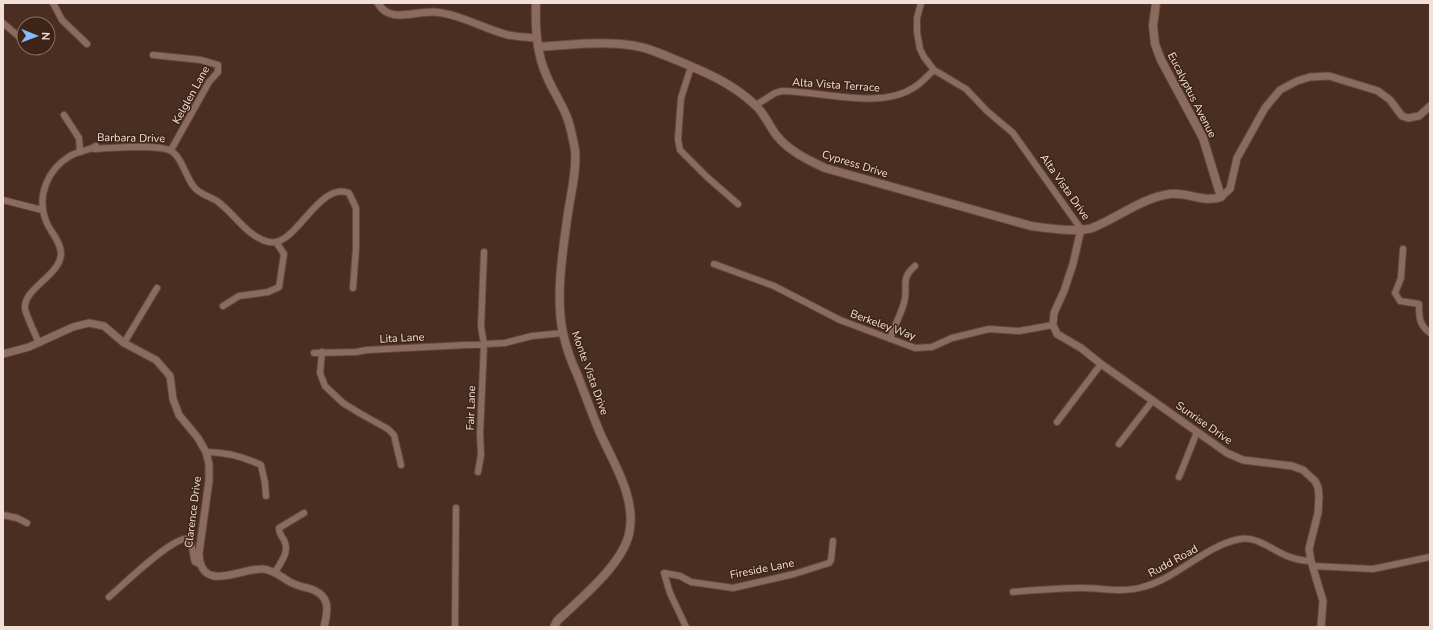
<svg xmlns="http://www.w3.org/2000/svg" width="1433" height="630" font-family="'Nunito Sans',sans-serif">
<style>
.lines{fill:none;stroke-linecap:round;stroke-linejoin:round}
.minor-casing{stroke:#614a3f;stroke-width:8}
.tertiary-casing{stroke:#614a3f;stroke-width:9}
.secondary-casing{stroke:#614a3f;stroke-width:10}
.minor{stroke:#8b6b5d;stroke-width:6}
.tertiary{stroke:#8b6b5d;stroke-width:7}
.secondary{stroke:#8b6b5d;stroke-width:8}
.labels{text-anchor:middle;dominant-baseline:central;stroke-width:3;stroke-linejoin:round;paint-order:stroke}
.street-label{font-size:11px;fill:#f2e0d8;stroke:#3e2417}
</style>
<rect width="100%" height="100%" fill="#492e21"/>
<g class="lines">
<defs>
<path id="minor" d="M53,3L62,20L87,44
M921,3L917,18V32L920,49L924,57L934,70L966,89L987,111L1013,133L1081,229
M3,23L24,41
M153,55L201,60L218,65V72L209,82L171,150
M691,67L681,98L678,139L680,150L707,177L738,204
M756,105L775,93L782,91C821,91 879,110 913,88C921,84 927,76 934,70
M64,115L79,138L80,152
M3,200L42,210
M1403,249L1401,278L1395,293L1400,301L1419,304C1419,317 1419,325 1430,333
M714,264L774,286L840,320L915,348L932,347L952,338L989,329L1019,331L1053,325
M223,306L239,296L268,292L279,287L284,254L276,242
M890,339C894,327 900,316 904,303C909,286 899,280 915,266
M39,343C35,334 27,317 25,309C23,288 60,276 61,254C61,241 50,232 46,221C36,196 48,169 70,156C78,151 88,151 96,146L94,149C113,148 154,144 169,150C181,154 186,178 194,187C199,194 209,196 217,201C234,213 247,237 269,242C296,248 318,181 349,193L356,208V248L353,288
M124,343L157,288
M322,352L320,373L325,386L343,403L361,414L388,429L394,435L401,465
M314,353L356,352L367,350L505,343L532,336L563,333
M1057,422L1101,364
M1119,444L1153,400
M206,452C224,452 244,457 261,465L265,483L266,496
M478,472L481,455L480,434L484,344L481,327L484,252
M1179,477L1197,432
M3,515L17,518L27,523
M1312,566L1373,569L1430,557
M275,572C281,562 290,552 284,540C281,535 279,534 279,528L304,513
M1013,592C1036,590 1059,588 1082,588C1102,588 1123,593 1143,587C1178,578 1204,546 1240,539C1257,536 1272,550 1287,556C1295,559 1303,561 1311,561
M109,597C122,586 174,535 188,539C194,545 192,555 195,562L201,565
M455,627L456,508
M686,627L670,593L664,573L680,576L691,582L733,588L794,574L829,563L831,560L833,541"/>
<path id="tertiary" d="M378,3C389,24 414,11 434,12C460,14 484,29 508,35C517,37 527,37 536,38
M1221,197L1230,189L1237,158L1265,108L1280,90L1297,81L1310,77L1329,76L1378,91L1390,100L1402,116L1408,118L1419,116L1430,106
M1081,229L1073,264L1064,291L1054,313L1053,325L1057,334L1081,348L1101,364L1227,453L1243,460L1292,466L1303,470L1315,481L1318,487L1319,497L1318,513L1309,549L1311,561L1323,601L1321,627
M3,354L29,347L73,327L89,323L104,326L124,343L156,360L170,376L173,399L179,415L198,438L206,452L209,464V481L199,553C200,595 243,567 263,569C274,570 281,577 290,582C297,586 304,587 311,589C331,596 328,611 324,627"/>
<path id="secondary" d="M536,3C535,27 536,50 545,72C551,88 561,102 567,117C571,128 573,139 575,150C577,170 571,193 568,213C563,249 555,297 563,333C566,347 571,361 577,374C585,394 592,414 600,433C614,464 637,499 629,534C622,565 580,599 557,621L554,627
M538,47C564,45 603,41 629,45C647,47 664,55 681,62C707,73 733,84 754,104C764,112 769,126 777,136C789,151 808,160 825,168L1031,226C1046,228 1077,233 1092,228C1118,218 1141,198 1170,194C1187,192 1205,203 1221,197L1203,138L1161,60L1155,44L1153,26L1156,3"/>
</defs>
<!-- minor casing -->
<use href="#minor" class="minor-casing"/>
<!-- tertiary casing -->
<use href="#tertiary" class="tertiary-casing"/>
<!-- secondary casing -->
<use href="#secondary" class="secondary-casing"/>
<!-- minor -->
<use href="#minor" class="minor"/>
<!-- tertiary -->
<use href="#tertiary" class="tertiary"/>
<!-- secondary -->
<use href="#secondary" class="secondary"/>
</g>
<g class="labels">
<!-- street labels -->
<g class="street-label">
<text transform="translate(836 85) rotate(4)">Alta Vista Terrace</text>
<text transform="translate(191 95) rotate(-61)">Kelglen Lane</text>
<text transform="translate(1192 95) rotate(63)">Eucalyptus Avenue</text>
<text transform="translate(131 138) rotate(1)">Barbara Drive</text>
<text transform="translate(855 164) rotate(17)">Cypress Drive</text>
<text transform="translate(1065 187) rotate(55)">Alta Vista Drive</text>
<text transform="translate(883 325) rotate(20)">Berkeley Way</text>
<text transform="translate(402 338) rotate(-3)">Lita Lane</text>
<text transform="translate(590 373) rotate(70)">Monte Vista Drive</text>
<text transform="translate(471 408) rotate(-88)">Fair Lane</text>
<text transform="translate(1204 423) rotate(35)">Sunrise Drive</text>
<text transform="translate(193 512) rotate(-83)">Clarence Drive</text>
<text transform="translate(1173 561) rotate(-29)">Rudd Road</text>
<text transform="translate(762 569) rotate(-11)">Fireside Lane</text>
</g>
</g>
<!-- border -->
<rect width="1433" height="630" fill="none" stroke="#f2e0d8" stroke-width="8"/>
<!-- north arrow -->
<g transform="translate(36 36) rotate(91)"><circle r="19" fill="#3e2417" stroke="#866f64"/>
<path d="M0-3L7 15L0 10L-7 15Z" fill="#85bbfb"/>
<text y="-6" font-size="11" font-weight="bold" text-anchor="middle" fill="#f2e0d8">N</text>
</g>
</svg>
